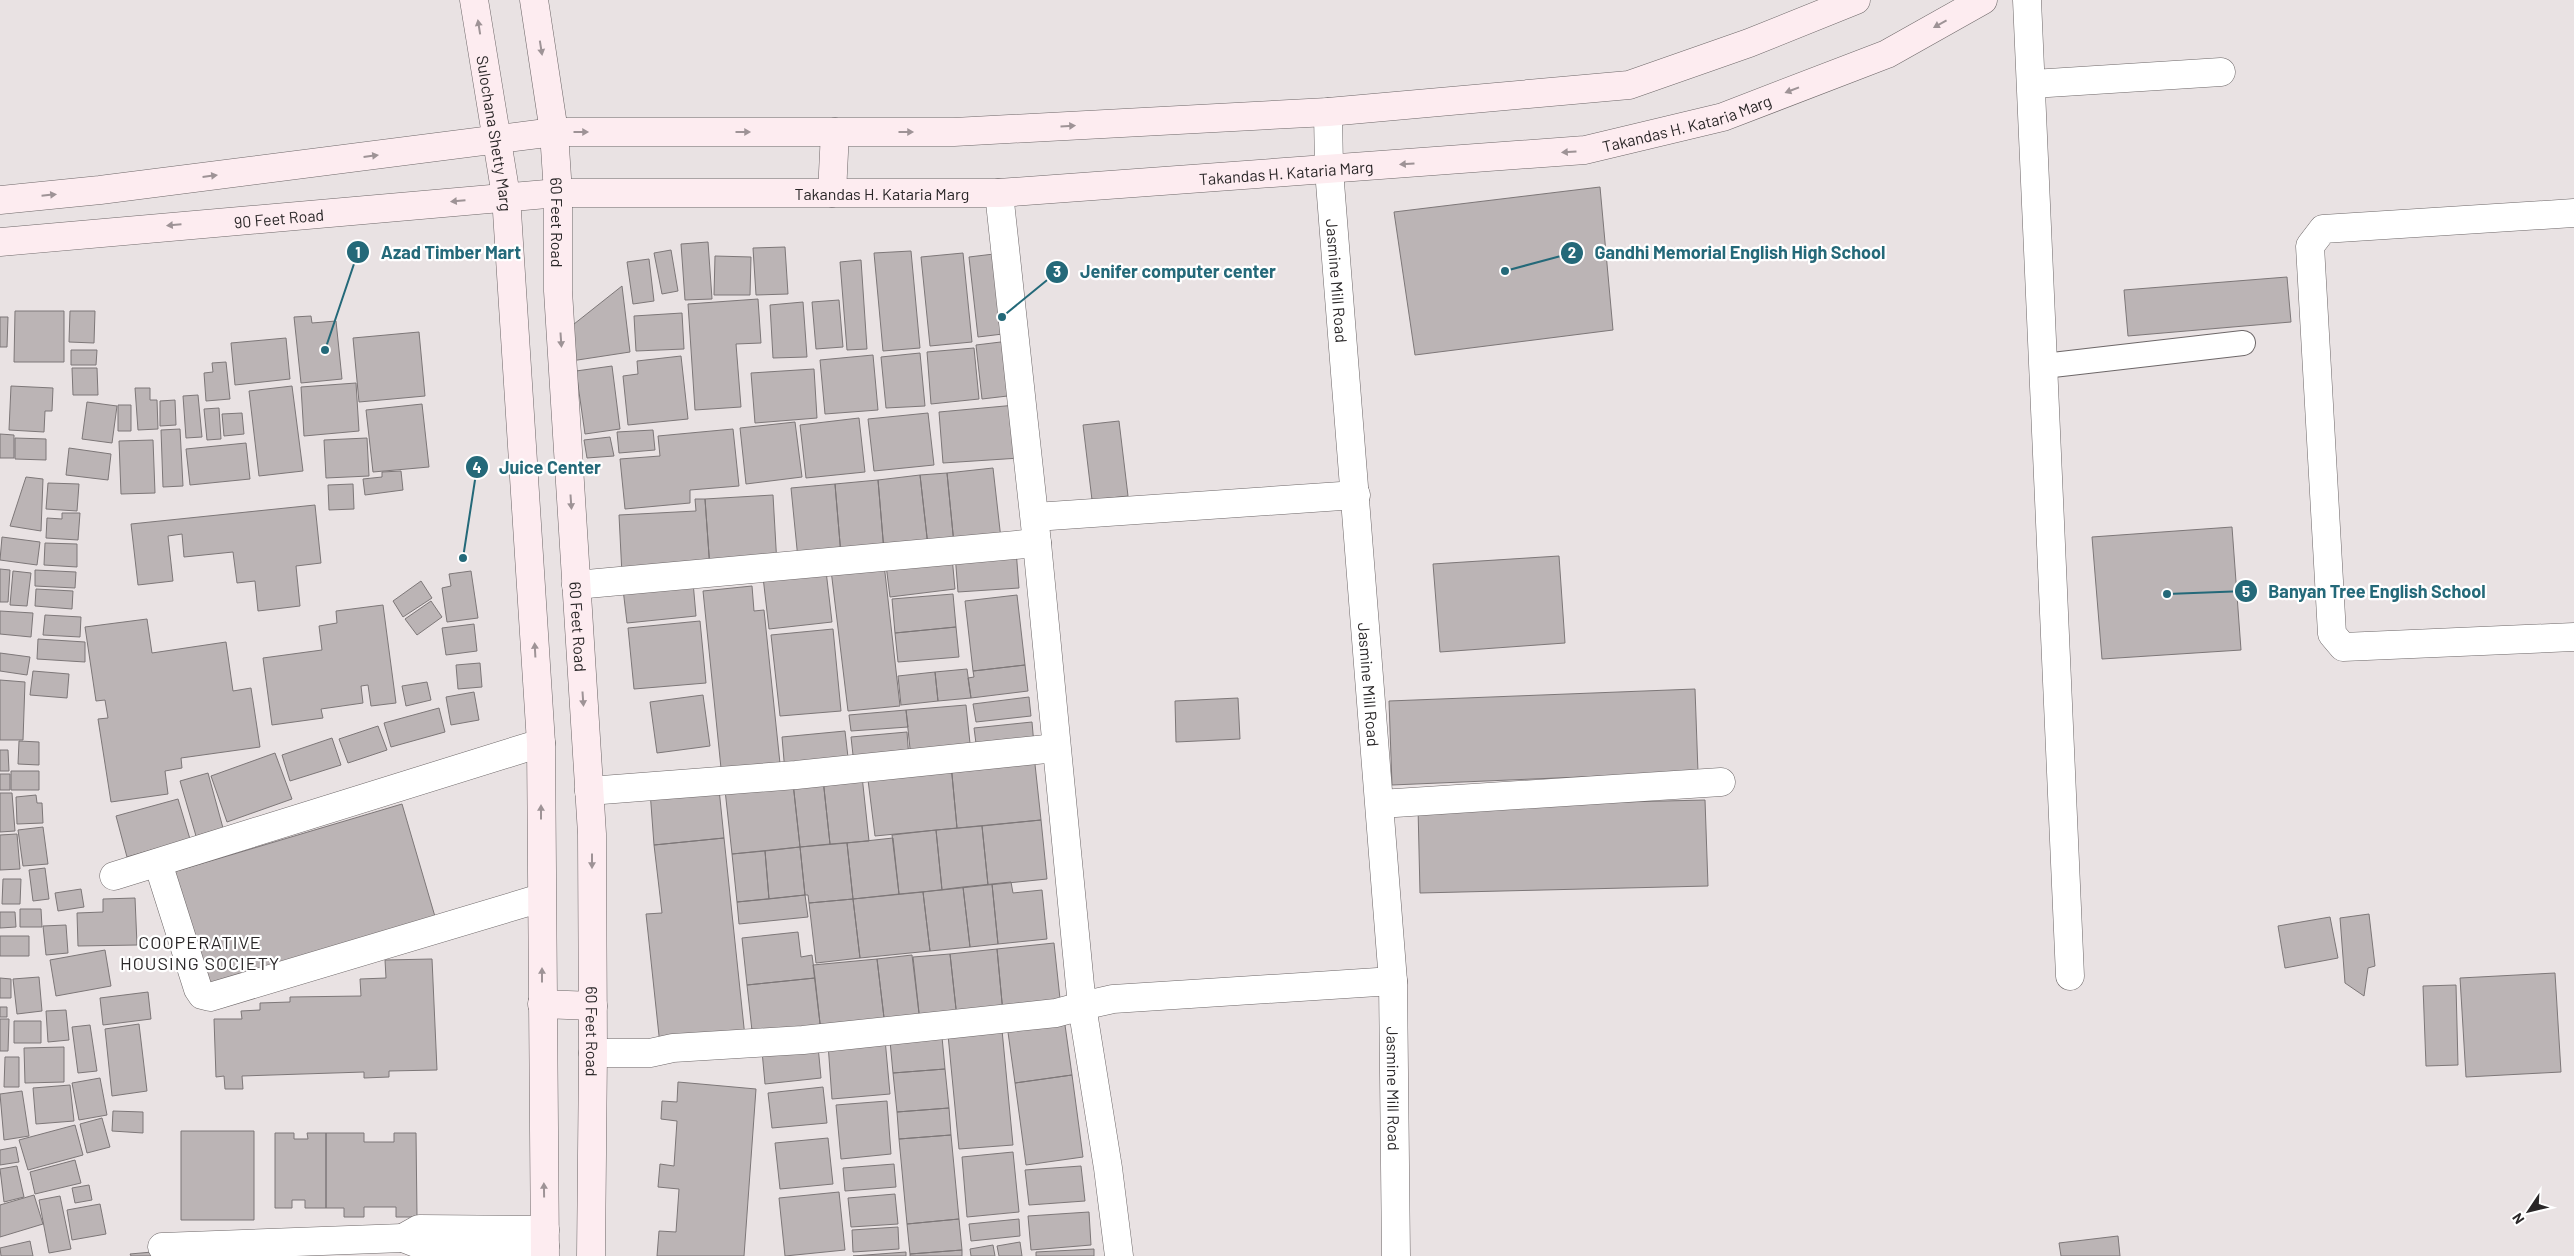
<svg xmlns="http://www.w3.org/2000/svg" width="2574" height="1256" font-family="Barlow,sans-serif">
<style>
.building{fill:#bbb4b5;stroke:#7d7778}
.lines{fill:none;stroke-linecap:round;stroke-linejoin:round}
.service-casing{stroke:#6d6768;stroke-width:26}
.minor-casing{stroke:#6d6768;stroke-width:29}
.secondary-casing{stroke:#6d6768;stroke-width:29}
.service{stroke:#fff;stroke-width:24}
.minor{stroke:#fff;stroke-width:28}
.secondary{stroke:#fdecf0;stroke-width:28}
.oneway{fill:#9e9396}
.labels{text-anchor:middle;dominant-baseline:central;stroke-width:4.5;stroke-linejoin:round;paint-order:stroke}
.street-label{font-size:16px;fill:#2a2728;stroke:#fff}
.neighbourhood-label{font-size:18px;letter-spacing:1px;fill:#2a2728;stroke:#fff}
.leader{fill:none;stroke:#246979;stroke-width:2}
.callout-dot{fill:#246979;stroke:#fff;stroke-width:2}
.mark-label{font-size:15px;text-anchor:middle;font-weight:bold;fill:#fff}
.callout-label{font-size:18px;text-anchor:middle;font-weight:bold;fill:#246979;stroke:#fff;stroke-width:4.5;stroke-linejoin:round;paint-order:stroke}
</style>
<rect width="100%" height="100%" fill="#e9e2e3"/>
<!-- building -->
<path class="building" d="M1600,187L1613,330L1415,355L1394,212Z
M708,242L712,299L685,300L681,244Z
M785,247L788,294L756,295L753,248Z
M671,250L678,291L662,294L654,253Z
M911,251L920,348L883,351L874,253Z
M963,253L972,342L930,346L921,257Z
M1002,253L1011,333L978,337L969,257Z
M715,256L751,257L750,295H714Z
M649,259L654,301L633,304L627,262Z
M861,260L867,349L847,350L840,262Z
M2287,277L2291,322L2128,336L2124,290Z
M622,286L630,352L571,361L569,328Z
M758,299L761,343L736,344L741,407L695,410L688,304Z
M839,300L843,347L816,349L812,302Z
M803,302L807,357L773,358L770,305Z
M15,311H64V362H14Z
M70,311H95L94,343L69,342Z
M682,313L684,349L636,351L634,316Z
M311,316L312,323L336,321L342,379L301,383L294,317Z
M0,317H8L7,347H0Z
M419,332L425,396L359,402L353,338Z
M286,338L290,379L235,385L231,343Z
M1009,341L1016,395L982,399L976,345Z
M974,348L979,399L931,404L927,352Z
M71,350H97L96,365H71Z
M920,353L925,406L886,408L881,357Z
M873,355L878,410L825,414L820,360Z
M681,356L688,419L628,425L623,376L638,374L637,361Z
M226,362L230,399L206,401L204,373L213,372L212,363Z
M612,366L620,429L585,434L576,371Z
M72,368H97L98,395H73Z
M814,369L817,418L755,423L751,373Z
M356,383L359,431L304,436L301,387Z
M11,386L53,388L52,411H45L44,432L9,430Z
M292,386L303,471L259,476L249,391Z
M135,388H150V400H157L158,429L138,430Z
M198,395L202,437L186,438L183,396Z
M175,400L176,425L160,426V401Z
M87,402L117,406L112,443L82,439Z
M422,404L429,467L373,472L366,410Z
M118,405H131V431H118Z
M1016,405L1020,458L943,463L939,412Z
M219,408L221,439L207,440L204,409Z
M242,413L244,434L224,436L222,414Z
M928,413L934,465L874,471L868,419Z
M859,418L865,472L806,478L800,425Z
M1119,421L1128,496L1092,500L1083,425Z
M795,422L802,477L746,484L740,428Z
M180,429L183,486L163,487L161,430Z
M733,429L739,486L690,490V503L625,509L620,459L660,456L658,436Z
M653,430L655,450L619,453L617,432Z
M0,434L14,435V458H0Z
M610,437L614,456L587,458L584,440Z
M15,438L46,439V460L15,459Z
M367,438L369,476L326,478L324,440Z
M153,440L155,493L121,494L119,441Z
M246,443L250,479L190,485L186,449Z
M69,448L111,454L108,480L66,475Z
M993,468L1001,539L954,544L947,473Z
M401,471L403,490L365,495L363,479L382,477V472Z
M947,473L954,544L928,546L920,475Z
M920,475L928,546L884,551L878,480Z
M26,477L43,479L41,531L10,526Z
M878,480L884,551L841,555L835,484Z
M48,483L79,484L77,511L46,509Z
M353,484L354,509L329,510L328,485Z
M835,484L841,555L798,559L791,488Z
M773,495L777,565L710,569L705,499Z
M695,499H705L710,569L622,575L619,515L696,511Z
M315,505L321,563L296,566L300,606L258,611L255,581L237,583L233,552L184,557L182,534L168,536L173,581L138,585L131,524Z
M62,513H80L78,540L46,538L47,518L62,519Z
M2232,527L2241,650L2102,659L2092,537Z
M2,537L40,542L37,565L0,560Z
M45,543L77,544V567L44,565Z
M1016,550L1019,588L958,592L955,554Z
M1559,556L1565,643L1440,652L1433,564Z
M952,557L955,589L890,597L886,565Z
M884,564L900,706L848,711L831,570Z
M0,569L10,570L8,602H0Z
M35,570L76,572L75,588L35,586Z
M13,571L31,573L27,606L10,605Z
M471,571L478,618L447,622L442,588L451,586L449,574Z
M826,571L832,622L769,629L763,577Z
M421,581L432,598L403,617L393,601Z
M693,582L696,616L627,623L623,589Z
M752,586L754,611L764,610L781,773L722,778L703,591Z
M36,589L73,591L72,609L35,606Z
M953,594L956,627L895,633L892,599Z
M1017,595L1025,665L973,671L965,601Z
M431,601L442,617L417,635L405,619Z
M383,605L396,703L371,706L368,685L361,686L363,703L321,709L323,718L272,725L263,658L322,650L319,626L337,623L336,611Z
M0,611L33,613L31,637L0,634Z
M45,615L81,617L80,637L43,635Z
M147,619L152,653L226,642L233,691L251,688L260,747L181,758L182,768L165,771L168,794L111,802L98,719L108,718L105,700L96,701L85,627Z
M700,621L706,683L634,689L628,628Z
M474,624L477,651L446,655L442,628Z
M956,627L959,657L898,662L895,633Z
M833,629L841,711L780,716L771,635Z
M38,639L85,642V662L37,659Z
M0,653L30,657L27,675L0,671Z
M480,663L482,687L458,689L456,665Z
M1025,665L1028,691L971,698L968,678L974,677L973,671Z
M967,669L971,698L938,701L935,672Z
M33,671L69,674L67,698L30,695Z
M935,672L938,701L901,705L898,676Z
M0,680L25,682L23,740H0Z
M427,682L431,700L406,706L402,686Z
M1695,689L1698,772L1392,785L1389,701Z
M474,692L479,720L451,725L446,697Z
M703,695L710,746L657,753L650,702Z
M1029,697L1031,716L976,722L973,704Z
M1238,698L1240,739L1176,742L1175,701Z
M966,705L971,753L911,758L906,710Z
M439,708L445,732L391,747L384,723Z
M906,710L908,727L851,731L849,715Z
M1032,722L1034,745L977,751L974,728Z
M378,726L387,750L348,763L339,739Z
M845,731L849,766L785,772L782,737Z
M907,732L909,759L854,764L851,737Z
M332,738L341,765L290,781L282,755Z
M19,741L39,742V765L18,764Z
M0,750H8L9,771H0Z
M275,753L292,799L227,822L211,776Z
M1034,755L1041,820L957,828L951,764Z
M951,764L957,828L875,836L867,772Z
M11,771H39V790H11Z
M208,773L223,828L196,836L180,781Z
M0,774H10V790H0Z
M862,776L869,841L830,844L823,779Z
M823,779L830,844L800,847L793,783Z
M793,783L800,847L732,854L725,790Z
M719,789L724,838L654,845L650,791Z
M0,793H12L15,831L0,832Z
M36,795L37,803H42L43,823L17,824L16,797Z
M178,799L190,839L127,857L116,816Z
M1705,800L1708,886L1420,893L1418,807Z
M402,804L436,920L204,988L170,873Z
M1041,820L1047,879L988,885L982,826Z
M982,826L988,885L942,890L936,830Z
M43,827L48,864L23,866L18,830Z
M936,830L942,890L899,894L892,835Z
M17,834L20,869L0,870V835Z
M724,838L745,1037L660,1045L646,914L662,913L654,845Z
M893,838L899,894L853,899L847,843Z
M847,843L853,899L809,903L808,895H805L800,847Z
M800,847L805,895L769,899L765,851Z
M765,851L769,899L737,902L732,854Z
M45,868L49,899L33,901L29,870Z
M3,879H21L20,904H2Z
M1011,882L1013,893L1042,890L1047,939L998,944L992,884Z
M992,884L998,944L970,947L963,887Z
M963,887L970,947L930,951L923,892Z
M81,889L84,907L58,911L55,893Z
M923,892L930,951L860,958L853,899Z
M805,895L808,917L739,924L737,902Z
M135,898L137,945L78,946L77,913L103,912V899Z
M853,899L860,958L816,963L809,903Z
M20,909H41L42,927H20Z
M0,912H15L16,927L0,928Z
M2369,914L2375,966L2368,968L2364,996L2345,983L2340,918Z
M2330,917L2338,958L2285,968L2278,926Z
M66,925L68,953L46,955L43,926Z
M798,932L801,957L812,955L815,978L747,985L742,938Z
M0,936H29V956H0Z
M1054,943L1061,1008L1003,1013L997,949Z
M997,949L1003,1013L957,1018L950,954Z
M105,950L111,986L56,996L50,960Z
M950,954L957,1018L920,1022L913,957Z
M912,955L920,1022L885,1026L877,959Z
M432,959L437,1070L389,1071V1077L364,1078V1072L242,1076L243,1089H225L224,1076L216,1077L214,1019H242L241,1011L260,1010V1003L290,1002V997L361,996L360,979L386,978L385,960Z
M877,959L885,1026L821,1032L813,965Z
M2555,973L2561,1072L2466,1077L2460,978Z
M39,977L42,1011L17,1014L13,979Z
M0,978L11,979V998H0Z
M815,978L821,1032L753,1040L747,985Z
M2456,985L2458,1065L2426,1066L2423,986Z
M148,992L151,1019L103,1025L100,998Z
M0,1007H7V1017H0Z
M66,1010L69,1040L48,1042L46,1011Z
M1064,1018L1072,1075L1015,1083L1007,1025Z
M0,1019H9L8,1051H0Z
M14,1021H41V1043H14Z
M139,1024L147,1091L112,1096L105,1029Z
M90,1025L97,1071L78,1073L72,1027Z
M1002,1030L1013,1145L959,1149L948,1035Z
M942,1037L945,1069L893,1073L890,1041Z
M885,1039L890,1094L832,1099L828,1044Z
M818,1046L821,1078L765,1084L762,1051Z
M64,1047V1082L25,1083L24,1048Z
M5,1057H19V1087H4Z
M945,1069L949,1108L897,1112L893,1073Z
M1072,1075L1083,1157L1026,1165L1015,1083Z
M100,1078L107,1115L79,1120L72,1083Z
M678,1082L756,1089L744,1256H657L659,1231L676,1232L679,1189L658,1187L660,1164L674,1166L677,1121L661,1119L662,1101L677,1102Z
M70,1085L74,1121L36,1124L33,1088Z
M823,1087L827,1123L772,1128L768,1093Z
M22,1091L29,1136L4,1140L0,1094Z
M887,1101L891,1154L841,1159L836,1105Z
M949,1108L951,1135L899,1139L897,1112Z
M113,1111L143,1112V1133L112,1131Z
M102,1118L110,1147L87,1153L80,1124Z
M75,1125L83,1155L28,1170L19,1140Z
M181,1131H254V1220H181Z
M275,1133H294V1139H308L307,1133H326V1208H305V1200H292V1208H275Z
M326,1133H364V1142H394V1133H416L417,1217H396V1207H364V1217H344V1208H326Z
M951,1135L959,1219L907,1224L899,1139Z
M828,1138L833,1184L780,1189L775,1143Z
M16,1147L19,1162L0,1165V1150Z
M1013,1152L1019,1212L967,1217L962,1157Z
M75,1160L81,1183L35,1194L30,1172Z
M894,1164L896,1187L845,1191L843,1168Z
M17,1166L24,1197L4,1202L0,1169Z
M1081,1166L1085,1201L1029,1205L1025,1170Z
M89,1185L92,1200L75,1203L72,1188Z
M839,1192L845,1250L785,1256L779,1198Z
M895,1194L898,1224L851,1227L848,1198Z
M34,1195L43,1224L0,1237V1205Z
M60,1196L71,1249L49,1253L39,1200Z
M100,1204L106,1234L72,1240L67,1210Z
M1089,1212L1091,1245L1031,1250L1028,1216Z
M959,1219L962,1250L910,1254L907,1224Z
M1019,1219L1020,1236L971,1241L969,1224Z
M898,1227L899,1249L853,1252L852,1230Z
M2118,1236L2120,1256H2061L2059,1243Z
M30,1241L33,1256H1L0,1248Z
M1020,1242L1022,1256H999L997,1246Z
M993,1245L995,1256H971L970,1249Z
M1094,1249V1256H1036V1252Z
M962,1250V1256H910V1254Z
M152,1252V1256H131L130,1254Z
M906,1252V1256H853Z"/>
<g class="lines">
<defs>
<path id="service" d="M2044,366L2243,343"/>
<g id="minor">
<path d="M2027,0L2070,976"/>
<path d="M2032,84L2221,72"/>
<path id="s1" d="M1328,112L1329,170L1393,981L1396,1256"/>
<path d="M999,193L1037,543L1082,1006L1113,999L1393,981"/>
<path d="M2574,213L2323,229L2310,246L2332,634L2343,647L2574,637"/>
<path d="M1035,517L1356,495"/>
<path d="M576,585L1037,543"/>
<path d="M589,791L796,775L1056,748"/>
<path d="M1380,804L1721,782"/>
<path d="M158,863L198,989L202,995L210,997L541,898"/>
<path d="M114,876L541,743"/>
<path d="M593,1053H650L673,1048L803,1040L1056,1013L1082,1006L1108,1168L1119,1256"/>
<path d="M545,1246H437L421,1245L403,1238L419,1229L545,1230"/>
<path d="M162,1247L403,1238"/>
</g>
<g id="secondary">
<path id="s2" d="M474,0L506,196L541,743L545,1256"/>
<path id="s3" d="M534,0L554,132L558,193V291L592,834L593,1053L591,1256"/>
<path d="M832,193L835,132"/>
<path d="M0,200L100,190L554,132H954L1328,112L1629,85L1749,43L1856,0"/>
<path id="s4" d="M0,242L558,193H999L1585,150L1723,117L1887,54L1983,0"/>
<path d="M542,1004L593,1006"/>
</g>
</defs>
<!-- service casing -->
<use href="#service" class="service-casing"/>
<!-- minor casing -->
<use href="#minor" class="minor-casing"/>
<!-- secondary casing -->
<use href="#secondary" class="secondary-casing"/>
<!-- service -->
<use href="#service" class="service"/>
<!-- minor -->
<use href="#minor" class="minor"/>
<!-- secondary -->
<use href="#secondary" class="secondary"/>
</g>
<!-- one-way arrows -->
<defs><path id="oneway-solid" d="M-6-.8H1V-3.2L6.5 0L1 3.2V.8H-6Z" transform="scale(1.25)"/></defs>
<g class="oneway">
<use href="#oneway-solid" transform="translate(1940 24) rotate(151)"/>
<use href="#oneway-solid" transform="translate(479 27) rotate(-99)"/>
<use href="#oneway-solid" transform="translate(541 48) rotate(81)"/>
<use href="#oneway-solid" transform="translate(1792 90) rotate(159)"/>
<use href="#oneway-solid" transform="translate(1068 126) rotate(-3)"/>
<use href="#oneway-solid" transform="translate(581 132)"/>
<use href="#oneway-solid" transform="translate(743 132)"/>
<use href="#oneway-solid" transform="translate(906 132)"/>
<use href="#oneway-solid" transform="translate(1569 152) rotate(176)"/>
<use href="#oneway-solid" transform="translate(371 156) rotate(-7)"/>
<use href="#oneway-solid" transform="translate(1407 164) rotate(176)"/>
<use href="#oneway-solid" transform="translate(210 176) rotate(-7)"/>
<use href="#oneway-solid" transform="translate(49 195) rotate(-6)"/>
<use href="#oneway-solid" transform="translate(458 201) rotate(175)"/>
<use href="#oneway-solid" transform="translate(174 225) rotate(175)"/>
<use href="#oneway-solid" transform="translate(561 340) rotate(86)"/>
<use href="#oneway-solid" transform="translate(571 502) rotate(86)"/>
<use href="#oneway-solid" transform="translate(535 650) rotate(-93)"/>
<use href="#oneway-solid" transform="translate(583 699) rotate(86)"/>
<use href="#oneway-solid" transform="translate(541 812) rotate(-90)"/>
<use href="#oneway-solid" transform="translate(592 861) rotate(90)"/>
<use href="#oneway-solid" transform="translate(542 975) rotate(-90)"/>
<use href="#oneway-solid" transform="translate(544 1190) rotate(-91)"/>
</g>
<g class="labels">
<!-- street labels -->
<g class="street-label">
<text stroke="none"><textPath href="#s4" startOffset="1694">Takandas H. Kataria Marg</textPath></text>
<text stroke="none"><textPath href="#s2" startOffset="135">Sulochana Shetty Marg</textPath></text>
<text stroke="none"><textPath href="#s4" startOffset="1289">Takandas H. Kataria Marg</textPath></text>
<text stroke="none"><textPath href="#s4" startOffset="884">Takandas H. Kataria Marg</textPath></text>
<text stroke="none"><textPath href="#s4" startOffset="280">90 Feet Road</textPath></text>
<text stroke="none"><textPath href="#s3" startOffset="224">60 Feet Road</textPath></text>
<text stroke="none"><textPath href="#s1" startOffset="169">Jasmine Mill Road</textPath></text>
<text stroke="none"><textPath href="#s3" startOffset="629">60 Feet Road</textPath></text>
<text stroke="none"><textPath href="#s1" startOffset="574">Jasmine Mill Road</textPath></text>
<text stroke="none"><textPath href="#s3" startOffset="1034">60 Feet Road</textPath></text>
<text stroke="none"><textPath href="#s1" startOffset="979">Jasmine Mill Road</textPath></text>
</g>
<!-- neighbourhood labels -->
<g class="neighbourhood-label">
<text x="200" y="942">COOPERATIVE<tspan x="200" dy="21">HOUSING SOCIETY</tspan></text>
</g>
</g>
<!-- callouts -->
<path class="leader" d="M325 350L358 252M1505 271L1572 253M1002 317L1057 272M463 558L477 467M2167 594L2246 591"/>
<g class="callout-dot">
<circle cx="325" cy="350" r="5"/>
<circle cx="1505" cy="271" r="5"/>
<circle cx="1002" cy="317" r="5"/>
<circle cx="463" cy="558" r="5"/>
<circle cx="2167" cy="594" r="5"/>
<circle cx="358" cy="252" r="12"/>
<circle cx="1572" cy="253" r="12"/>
<circle cx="1057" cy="272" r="12"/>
<circle cx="477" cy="467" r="12"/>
<circle cx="2246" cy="591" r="12"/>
</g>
<g class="mark-label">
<text x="358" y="258">1</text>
<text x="1572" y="258">2</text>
<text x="1057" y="277">3</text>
<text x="477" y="473">4</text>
<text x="2246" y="597">5</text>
</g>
<g class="callout-label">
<text x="451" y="259">Azad Timber Mart</text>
<text x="1740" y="259">Gandhi Memorial English High School</text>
<text x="1178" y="278">Jenifer computer center</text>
<text x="550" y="474">Juice Center</text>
<text x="2377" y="598">Banyan Tree English School</text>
</g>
<!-- north arrow -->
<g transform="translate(2529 1211) rotate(235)" stroke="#ffffff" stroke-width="4" paint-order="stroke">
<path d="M0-4L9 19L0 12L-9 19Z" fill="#2a2728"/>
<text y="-8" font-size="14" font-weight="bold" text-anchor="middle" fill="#2a2728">N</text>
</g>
</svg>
